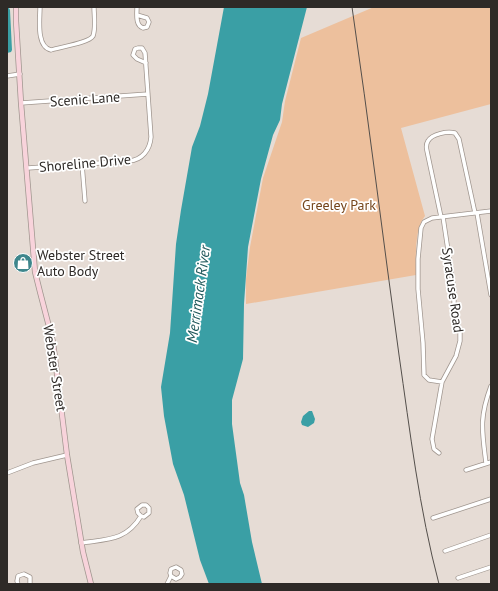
<svg xmlns="http://www.w3.org/2000/svg" width="498" height="591" font-family="'PT Sans',sans-serif">
<style>
.green{fill:#edc09d}
.water{fill:#3a9fa5}
.lines{fill:none;stroke-linecap:round;stroke-linejoin:round}
.street-casing{stroke:#a0968f;stroke-width:5}
.secondary-casing{stroke:#a0968f;stroke-width:6}
.street{stroke:#fff;stroke-width:3.5}
.secondary{stroke:#f8d3db;stroke-width:4.5}
.rail{stroke:#544f4b;stroke-width:1}
.labels{text-anchor:middle;dominant-baseline:central;stroke-width:3.5;stroke-linejoin:round;paint-order:stroke}
.street-label{font-size:14px;fill:#2e2a27;stroke:#fff}
.park-label{font-size:14px;fill:#75451b;stroke:#fff}
.poi-label{font-size:14px;fill:#2e2a27;stroke:#fff;text-anchor:start}
.water-label{font-size:15px;font-style:italic;fill:#20585b;stroke:#fff}
</style>
<rect width="100%" height="100%" fill="#e6dcd5"/>
<!-- green -->
<path class="green" d="M374,7H491V104L401,128L425,216C414,229 416,259 416,275L246,304V279L250,247L263,178L282,122L285,101L301,38Z"/>
<!-- water -->
<path class="water" d="M224,7H307L282,104L280,120L273,135L261,179L248,247L244,304L243,359L232,400V424L240,483L244,495L252,542L262,584H209L200,560L184,495L173,464L164,416L161,387L170,333L176,244L181,210L192,147L200,126L208,94Z
M7,8H9L10,10L12,50L11,52L7,53Z
M309,411H312L315,419L314,423L308,427L302,425L301,422L303,416Z"/>
<g class="lines">
<defs>
<path id="street" d="M40,7C40,19 36,47 51,50C60,47 89,43 93,36C96,28 94,15 94,7
M137,7C137,14 135,25 143,28L147,27L149,22L147,18L137,15
M7,76L20,74
M21,103L148,94
M82,164L85,201
M28,168L129,161C142,160 150,150 151,137L145,53L142,48H138L135,49L133,55L137,59L146,63
M477,213L491,295
M441,217L427,151C426,147 426,144 428,141C432,134 447,131 455,133L459,139L475,213
M442,382L429,380L424,375L423,343L418,289V259L421,228L424,222L432,218L491,211
M439,453L434,449L432,439L442,382L456,356L460,341V333L454,307V290L443,217
M486,463C482,431 479,418 491,386
M466,470L491,462
M7,473L33,463L67,455
M433,518L491,499
M81,543C107,539 126,541 141,516L144,517L149,513V508L146,505H142L137,509L138,513L141,516
M445,551L491,535
M458,578L491,567
M18,584L17,581L18,576L24,574L30,577V584
M167,584L171,576L170,573L171,569L176,567L181,570L182,574L180,577L176,579L171,576"/>
<path id="secondary" d="M16,7V21L21,103L35,272L40,292L53,342L67,455L83,552L91,584"/>
</defs>
<!-- street casing -->
<use href="#street" class="street-casing"/>
<!-- secondary casing -->
<use href="#secondary" class="secondary-casing"/>
<!-- street -->
<use href="#street" class="street"/>
<!-- secondary -->
<use href="#secondary" class="secondary"/>
<!-- rail -->
<path class="rail" d="M352,7C369,123 383,239 399,355C410,431 419,509 439,584"/>
</g>
<!-- icons -->
<defs>
<symbol id="shop-disc" viewBox="-11 -11 22 22"><circle r="9.5" fill="#3e868c" stroke="#fff"/><path d="M-5-2.5h2.3a2.7 3.5 0 0 1 5.4 0H5L5.5 6h-11ZM-1.5-2.5h3a1.5 2.3 0 0 0-3 0Z" fill="#fff"/></symbol>
</defs>
<g fill-rule="evenodd">
<use href="#shop-disc" x="12" y="252" width="22" height="22"/>
</g>
<g class="labels">
<!-- street labels -->
<g class="street-label">
<text transform="translate(85 99) rotate(-4)">Scenic Lane</text>
<text transform="translate(85 163) rotate(-5)">Shoreline Drive</text>
<text transform="translate(453 290) rotate(82)">Syracuse Road</text>
<text transform="translate(55 368) rotate(81)">Webster Street</text>
</g>
<!-- park labels -->
<g class="park-label">
<text x="339" y="205">Greeley Park</text>
</g>
<!-- poi labels -->
<g class="poi-label">
<text x="37" y="255">Webster Street<tspan x="37" dy="16">Auto Body</tspan></text>
</g>
<!-- water labels -->
<g class="water-label">
<text transform="translate(198 294) rotate(-82)">Merrimack River</text>
</g>
</g>
<!-- border -->
<rect width="498" height="591" fill="none" stroke="#2e2a27" stroke-width="16"/>
</svg>
